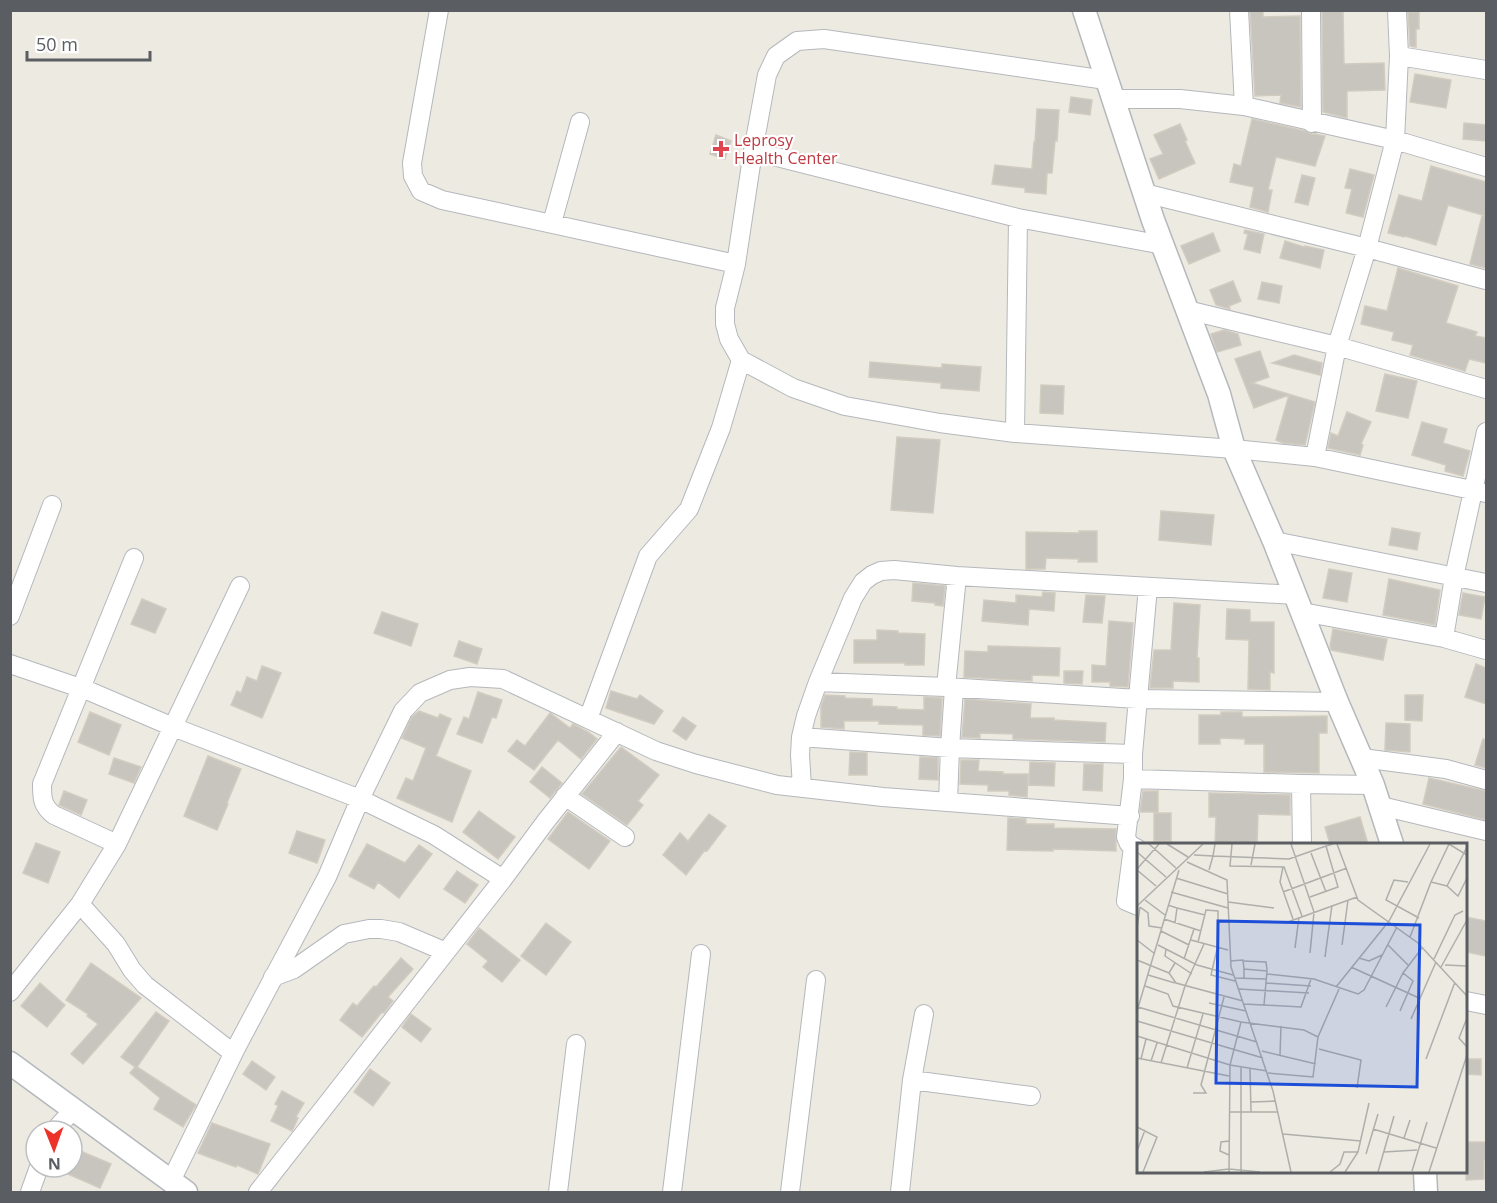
<svg xmlns="http://www.w3.org/2000/svg" width="1497" height="1203" font-family="'Open Sans',sans-serif">
<style>
.building{fill:#c8c5bf;stroke:#d2ccc0;stroke-width:1.5}
.lines{fill:none;stroke-linecap:round;stroke-linejoin:round}
.minor-casing{stroke:#b4b8bc;stroke-width:20}
.tertiary-casing{stroke:#b4b8bc;stroke-width:25}
.minor{stroke:#fff;stroke-width:18}
.tertiary{stroke:#fff;stroke-width:22}
.health-dot{fill:#e0444e;stroke:#fff;stroke-width:2}
.labels{text-anchor:middle;dominant-baseline:central;stroke-width:4.5;stroke-linejoin:round;paint-order:stroke}
.health-label{font-size:16px;fill:#be3a42;stroke:#fff;text-anchor:start}
.inset-road{fill:none;stroke:#aeaeab;stroke-width:1.5}
.view{fill:#1d4ed8;fill-opacity:0.15;stroke:#1d4ed8;stroke-width:3}
.inset-edge{fill:none;stroke:#5a5e63;stroke-width:3}
</style>
<rect width="100%" height="100%" fill="#edeae2"/>
<!-- building -->
<path class="building" d="M1250,10H1263V17L1300,16L1301,107L1280,103L1281,95L1255,96Z
M1322,10H1343L1344,64L1384,63L1385,90L1347,91V118L1323,112Z
M1408,12H1419V29H1416V47L1410,46Z
M1415,74L1451,80L1446,108L1410,102Z
M1071,97L1092,100L1090,115L1069,112Z
M1037,109L1059,110L1057,141H1055L1052,173H1047L1046,194L1025,192V188L992,184L995,165L1032,169L1034,142H1035Z
M1252,119L1305,131L1312,134H1315L1325,136L1315,166L1276,157L1268,190H1272L1268,212L1250,207L1254,187L1230,182L1234,164L1241,166Z
M1464,123L1486,125V141L1463,139Z
M1180,124L1187,140L1185,141L1195,163L1159,179L1150,159L1163,154L1154,135Z
M716,135L731,141L725,159L710,154Z
M1431,166L1486,182V216L1448,205L1436,245L1405,236L1404,237L1388,233L1399,195L1422,201Z
M1350,169L1374,175L1363,217L1346,213L1352,189L1345,188Z
M1302,175L1315,178L1308,205L1295,202Z
M1482,216H1486V268L1470,264Z
M1245,230L1264,234L1260,253L1244,249L1248,234L1244,233Z
M1213,233L1220,251L1189,264L1181,246Z
M1285,241L1304,247L1305,246L1324,250L1320,268L1280,258Z
M1398,268L1458,286L1446,323L1477,332L1475,336L1486,338V363L1469,359L1465,371L1410,355L1413,345L1392,340L1394,332L1361,324L1365,306L1387,311Z
M1233,281L1241,301L1229,306L1230,309L1216,305L1210,290Z
M1262,282L1282,286L1279,303L1258,299Z
M1224,330L1238,334L1241,345L1217,352L1211,334Z
M1260,351L1269,377L1252,383L1315,402L1305,445L1283,443L1276,440L1289,395L1254,408L1235,359Z
M1294,355L1322,363L1320,375L1272,363Z
M870,362L942,368V364L981,367L979,391L941,388V383L869,377Z
M1385,374L1417,381L1408,418L1376,411Z
M1041,385L1064,386L1063,414L1040,413Z
M1347,412L1371,422L1361,444L1363,445L1360,455L1328,448L1331,433L1338,436Z
M1422,422L1447,429L1443,443L1470,451L1463,476L1445,471L1446,465L1412,455Z
M897,437L940,440L933,513L891,510Z
M1161,511L1214,515L1211,545L1159,540Z
M1392,528L1420,533L1417,550L1389,545Z
M1079,531H1097V562H1078L1079,559L1046,558L1045,569H1026V532L1079,533Z
M1329,569L1352,573L1347,602L1323,598Z
M1389,579L1440,590L1435,625L1383,615Z
M913,583L945,586L943,606L935,605V603L912,601Z
M1043,592L1055,593L1054,611L1029,609L1028,625L982,621L984,600L1016,603V595L1042,597Z
M1463,593L1485,597L1481,619L1459,615Z
M1086,595L1105,596L1102,623L1083,622Z
M142,599L166,609L155,633L131,624Z
M1174,603L1200,605L1197,658H1199V682L1173,681V688H1150L1154,650H1171Z
M1227,609L1250,610V622H1274V673L1270,672V690L1248,689L1249,640L1226,639Z
M382,612L418,624L411,646L374,633Z
M1109,621L1133,623L1128,687L1110,686V682H1092V665L1106,666Z
M1333,629L1387,639L1383,660L1331,650L1330,646Z
M877,630L898,631V633L925,634L924,665H905V663H854V640H877Z
M459,641L482,649L477,664L454,656Z
M988,646L1060,648L1059,676L1032,675V681L964,677L965,651L988,652Z
M1476,664L1486,668V704L1465,697Z
M262,666L281,673L262,718L231,705L237,691L241,693L247,677L257,681Z
M1064,671H1083L1082,684L1064,683Z
M611,691L637,699L640,695L663,711L654,724L606,708Z
M478,692L502,700L496,718L492,717L482,743L457,734L464,717L469,719Z
M825,695L845,696V698L872,699V706L897,707V709L924,710V697L942,698L940,736L923,735V725L879,724V721H844V729L821,727V707Z
M1405,695H1423L1422,721L1405,720Z
M965,699L1031,704L1030,718H1054V720L1106,723L1105,742L1013,739V734L980,733V738L962,737Z
M419,711L438,718L440,714L451,719L436,756L471,771L452,822L397,798L406,778L413,781L426,748L402,738L412,717Z
M90,712L121,725L109,755L78,742Z
M1221,712H1242V717L1327,716V733H1319V773L1264,772V744H1245V739L1220,738V744H1199V715H1221Z
M550,713L570,728L573,724L588,732L597,739L581,759L558,740L534,770L508,751L517,740L525,746Z
M683,717L696,726L686,740L673,731Z
M1386,723L1410,724V752L1385,750Z
M1483,739L1486,740V768L1475,765Z
M621,747L659,775L638,801L643,805L627,825L582,794Z
M850,752L867,753V775H849Z
M208,756L241,769L227,803L228,804L217,830L184,816Z
M920,757L938,758V780L919,779Z
M114,758L141,767L134,783L109,774Z
M961,760H979L978,771L1003,772V774H1028L1027,797L1009,795V791H988V785L960,784Z
M1030,762L1055,763L1054,786L1029,785Z
M1084,764H1103L1102,791L1083,790Z
M542,767L562,783L550,798L530,782Z
M1429,778L1486,791V820L1423,804Z
M64,791L87,800L81,815L59,805Z
M1143,791H1158V812H1140Z
M1209,793L1290,795V815L1258,814L1257,844H1215L1216,817H1209Z
M479,811L515,837L498,859L463,832Z
M568,812L610,841L589,869L548,839Z
M1154,813H1171V841H1154Z
M709,814L726,826L707,851L705,850L686,875L663,855L680,833L688,841Z
M1360,817L1368,844H1330L1325,827Z
M1008,818L1026,819V824H1054V828L1116,829V851L1053,849V851L1007,850Z
M297,831L325,840L317,863L289,853Z
M36,843L60,852L48,883L23,873Z
M367,844L405,863L419,845L432,854L399,898L378,882L374,889L349,876Z
M457,871L478,885L465,903L444,889Z
M1466,917L1486,921V956L1466,952Z
M546,923L571,942L546,975L521,956Z
M479,928L520,960L502,982L483,967L488,961L467,944Z
M401,958L413,969L388,997L393,1001L384,1013L382,1012L362,1037L340,1020L353,1003L357,1006L374,986L376,987Z
M91,963L141,998L83,1064L71,1054L98,1024L87,1016L88,1014L66,1000Z
M40,983L65,1005L47,1027L21,1006Z
M156,1012L169,1021L137,1067L196,1105L183,1127L154,1109L160,1098L130,1073L135,1067L121,1057Z
M411,1014L431,1029L421,1042L402,1027Z
M1466,1059H1481V1075L1466,1074Z
M252,1061L275,1077L266,1090L243,1074Z
M370,1069L390,1083L373,1106L354,1092Z
M282,1091L304,1103L296,1117L298,1118L292,1131L271,1121L278,1106L275,1104Z
M212,1123L270,1144L258,1174L237,1165L236,1167L198,1153Z
M1466,1142H1486V1160H1484V1179L1466,1180Z
M78,1150L111,1164L100,1188L68,1174Z"/>
<g class="lines">
<defs>
<path id="minor" d="M439,10L412,163L413,176L421,191L442,200L736,264
M1239,10L1244,106
M1311,10L1312,123
M1399,56L1486,70
M1106,80L824,39L797,41L776,56L767,75L753,151L736,264L725,308V324L729,339L741,360L793,388L845,406L940,423L1015,433L1234,449L1315,457L1486,493
M1113,99H1180L1244,106L1395,140L1486,167
M753,151L1018,218L1163,245
M1144,193L1367,248L1486,280
M552,223L580,122
M1187,310L1337,346L1486,389
M1015,433L1018,218
M1315,457L1337,346L1367,248L1395,140L1399,56L1397,10
M1274,541L1486,583
M1302,612L1444,638L1486,650
M10,616L52,505
M1444,638L1454,577L1486,432
M10,664L89,691L173,727L360,799L434,835L503,879
M818,682L946,687L1138,699L1337,702
M946,687L957,576
M588,719L648,556L689,509L721,428L741,360
M801,737L950,748L1133,754
M1362,758L1446,769L1486,780
M1133,779L1301,784L1373,785
M1301,784L1302,844
M802,787L800,755L801,737L806,716L818,682L853,598L863,582L872,575L881,571L894,570L957,576L1295,595
M565,796L625,837
M948,802L950,748L954,688
M1381,806L1486,831
M117,844L54,815C42,806 42,798 42,784L134,558
M1133,847L1126,901L1138,906
M1138,849L1129,844L1126,837L1133,779V754L1148,587
M80,904L116,944L132,970L145,985L233,1053
M273,977L294,969L344,934L369,929H381L399,932L446,952
M10,992L80,904L117,844L240,586
M1466,1001L1486,1005
M912,1080L1031,1096
M54,1131L73,1110
M171,1181L236,1048L327,877L360,799L403,711L420,693L450,680L470,677L503,679L656,751L696,764L777,785L883,797L1130,816
M30,1192L39,1167
M258,1192L503,879L546,821L617,732
M558,1192L576,1044
M672,1192L701,954
M790,1192L816,980
M900,1192L912,1080L924,1014"/>
<path id="tertiary" d="M1084,10L1153,220L1219,394L1234,449L1274,541L1337,702L1373,785L1392,844
M10,1063L186,1192
M1425,1172L1426,1192"/>
</defs>
<!-- minor casing -->
<use href="#minor" class="minor-casing"/>
<!-- tertiary casing -->
<use href="#tertiary" class="tertiary-casing"/>
<!-- minor -->
<use href="#minor" class="minor"/>
<!-- tertiary -->
<use href="#tertiary" class="tertiary"/>
</g>
<!-- markers -->
<path class="health-dot" d="M718 140h6v6h6v6h-6v6h-6v-6h-6v-6h6z"/>
<g class="labels">
<!-- health labels -->
<g class="health-label">
<text x="734" y="140">Leprosy<tspan x="734" dy="18">Health Center</tspan></text>
</g>
</g>
<!-- overview -->
<g transform="translate(1137 843)">
<rect width="330" height="330" fill="#edeae2"/>
<path class="inset-road" d="M12,1L39,25M30,1L51,14M78,1L76,13L152,16L189,3M95,1L93,23L147,24L165,73M154,1L177,69L173,110M200,1L221,57L281,100L330,153M0,9L29,34M174,10L189,49M57,12L76,13L72,27M330,12L312,1L294,39L310,43L321,53L330,35M50,19L90,37L94,124L136,248L154,329M114,22L118,1M146,24L143,39L156,76M0,26L22,1M0,27L19,43M39,35L91,51M271,39L257,37L249,57L282,75M310,43L330,4M34,49L91,65M146,49L210,25M173,54L201,44L189,3L196,1M8,57L28,72M91,59L137,65M31,62L40,65L38,80M0,63L66,1M3,64L11,70L12,83L25,85M40,65L68,72M27,76L64,88M148,80L220,54M0,85L3,64M24,88L52,102M273,94L294,39M0,97L18,111M54,97L91,107M61,99L69,67L81,68V102L74,132L98,138M21,102L60,122L96,132M205,102L211,57M251,102L271,122M158,105L162,74M29,106L28,113L55,131M188,114L195,62M222,115L232,118L245,112M47,116L57,86M297,116L318,72L326,68M0,117L32,130L38,120M93,118L106,117L107,126M107,118L129,119L130,127M308,122L330,123M214,124L282,155M304,124L330,77M32,130L39,140L106,158M130,131L177,136L221,151L227,147L260,84M11,132L38,140M97,135L129,136M107,135V126L130,128L127,162M129,140L174,143M8,143L31,151L36,163L104,179L167,187L181,194M199,144L252,78L293,1M102,146L172,150M72,160L109,168M107,161L164,164L174,136M1,164L120,199M249,164L266,130L285,105M0,168L42,27M263,168L276,138L266,130M330,175L322,195L330,204M274,176L299,119M0,178L126,215M0,193L93,222L130,228M182,206L224,217L220,245M125,208L179,221M143,212L144,183M0,215L92,233M4,216L9,196M289,216L318,139M14,218L20,200M24,220L48,143L67,101M50,225L66,171M113,226L114,269M131,230L176,234L181,194L202,146M56,250H69L64,242L87,154M114,259L139,258M92,269H141M0,284L20,294L6,329M236,286L299,305M146,291L224,298M267,295L273,277M92,298L84,299L83,308L92,312M0,308L8,287M247,309L280,307M229,311L241,271M275,328L290,279M67,329L92,326L123,329M92,329L93,222L104,179M104,329V224M193,329L203,321L207,309H221M208,329L221,309L232,260M241,329L257,273M292,329L330,212"/>
<path class="view" d="M81,78L283,82L280,244L79,240Z"/>
<rect width="330" height="330" class="inset-edge"/>
</g>
<!-- border -->
<rect width="1497" height="1203" fill="none" stroke="#5a5e63" stroke-width="24"/>
<!-- north arrow -->
<g transform="translate(54 1149) rotate(179)"><circle r="28" fill="#ffffff" stroke="#bdbfc1" stroke-width="1.5"/>
<path d="M0-4.5L10 22L0 15L-10 22Z" fill="#ec3329"/>
<text y="-9" font-size="16" font-weight="bold" text-anchor="middle" fill="#5a5e63">N</text>
</g>
<!-- scale -->
<path d="M27 51v9h123v-9" fill="none" stroke="#5a5e63" stroke-width="3"/>
<text x="36" y="51" font-size="18" fill="#5a5e63" stroke="#ffffff" stroke-width="4.5" paint-order="stroke">50 m</text>
</svg>
